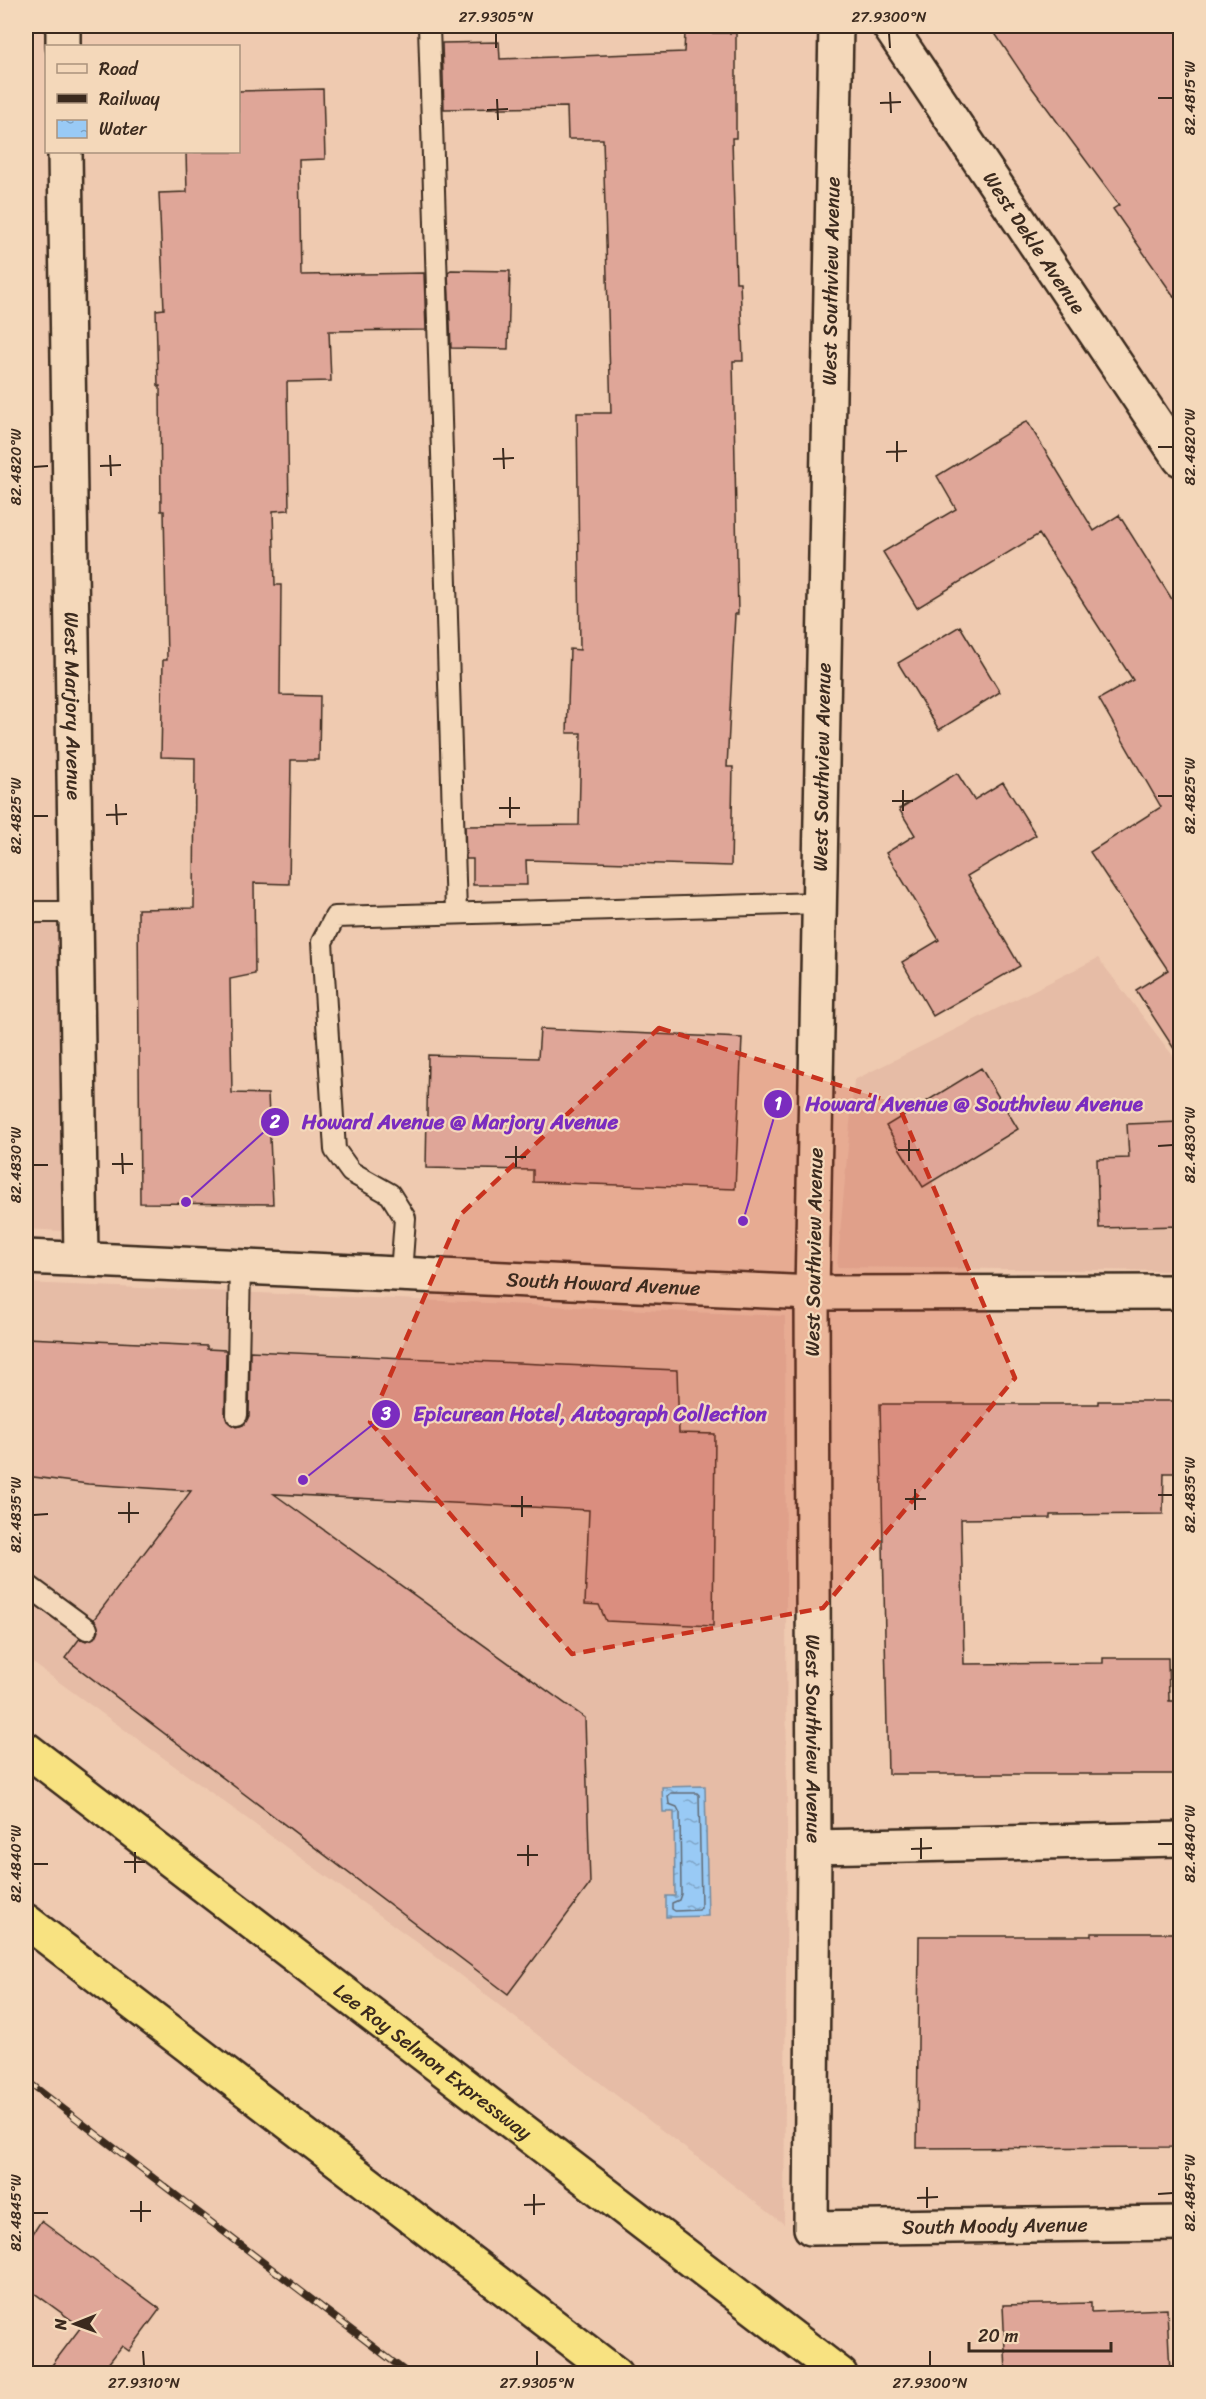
<svg xmlns="http://www.w3.org/2000/svg" width="1206" height="2399" font-family="Sriracha,sans-serif">
<style>
.built{fill:#e6bca6}
.water{fill:url(#water-ripples);stroke:#738a9f;stroke-width:1.5}
.lines{fill:none;stroke-linecap:round;stroke-linejoin:round}
.shore{stroke:#616a74;stroke-width:1.5}
.building{fill:#dfa698;stroke:#3b2a1e;stroke-width:1.5}
.lane-casing{stroke:#3b2a1e;stroke-width:24}
.street-casing{stroke:#3b2a1e;stroke-width:38}
.secondary-casing{stroke:#3b2a1e;stroke-width:38}
.highway-casing{stroke:#3b2a1e;stroke-width:38}
.lane{stroke:#f4d8ba;stroke-width:20}
.street{stroke:#f4d8ba;stroke-width:33}
.secondary{stroke:#f4d8ba;stroke-width:33}
.highway{stroke:#f8e281;stroke-width:33}
.rail-casing{stroke:#3b2a1e;stroke-width:7}
.rail{stroke:#f4d8ba;stroke-width:4.5;stroke-dasharray:14;stroke-linecap:butt}
.marked{fill:#c8321e;fill-opacity:0.2;stroke:#c8321e;stroke-width:4.5;stroke-dasharray:12 8;stroke-linejoin:round}
.ticks{fill:none;stroke:#3b2a1e;stroke-width:2}
.labels{text-anchor:middle;dominant-baseline:central;stroke-width:4.5;stroke-linejoin:round;paint-order:stroke}
.street-label{font-size:20px;fill:#3b2a1e;stroke:#f4d8ba}
.leader{fill:none;stroke:#7b2cbf;stroke-width:2}
.callout-dot{fill:#7b2cbf;stroke:#f4d8ba;stroke-width:2}
.mark-label{font-size:18px;text-anchor:middle;font-weight:bold;fill:#fff}
.callout-label{font-size:21px;text-anchor:middle;font-weight:bold;fill:#7b2cbf;stroke:#f4d8ba;stroke-width:4.5;stroke-linejoin:round;paint-order:stroke}
.neatline{fill:none;stroke:#3b2a1e;stroke-width:2}
.ticks-label{font-size:15px;text-anchor:middle;fill:#3b2a1e}
</style>
<defs>
<pattern id="water-ripples" width="26" height="14" patternUnits="userSpaceOnUse" patternTransform="scale(1.5)"><rect width="26" height="14" fill="#99caf5"/><path d="M2 4q2-2 4 0t4 0M15 11q2-2 4 0t4 0" fill="none" stroke="#7ea4c6"/></pattern>
</defs>
<rect width="100%" height="100%" fill="#efcab0"/>
<filter id="ink" filterUnits="userSpaceOnUse"><feTurbulence type="fractalNoise" baseFrequency=".0167" numOctaves="2"/><feDisplacementMap in="SourceGraphic" scale="12" xChannelSelector="R" yChannelSelector="G"/><feConvolveMatrix kernelMatrix="1 2 1 2 8 2 1 2 1" color-interpolation-filters="sRGB"/></filter>
<g filter="url(#ink)">
<!-- built -->
<path class="built" d="M58,920L63,1231L26,1229V921Z
M1098,958L1180,1065V1271L837,1267L854,1080Z
M26,1283L785,1316L787,1847L784,2224L418,1943L26,1658Z"/>
<!-- water -->
<path class="water" d="M705,1786L708,1916L666,1917V1896H675L674,1812H663L662,1787Z"/>
<g class="lines">
<!-- shore -->
<path class="shore" d="M671,1793H697L699,1795L701,1907L699,1910L675,1911L672,1909V1903L679,1900L681,1894L680,1813L677,1807L669,1804L668,1796Z"/>
</g>
<!-- building -->
<path class="building" d="M990,26H1180V305L1113,209L1119,205L1027,81Z
M685,33H736V138H732L736,282H740L743,361H733L738,614H735L727,767H733L731,866L526,860L527,885H473V859H466L465,826L579,825L581,733H567L570,649L580,650L577,413H611L603,139H568L567,107L444,109L442,43L499,42L500,59L684,52Z
M323,89L325,159L299,160L301,275L424,273L426,330L329,331L331,381L287,382L289,510L273,511L275,585H281L280,695L320,696L319,760H291L289,884L254,883L255,974L230,979L232,1093L268,1094L273,1204L140,1203L138,909L194,908L195,758L161,757L163,660H167L164,511H161L160,386H158L156,310L164,309L159,193L187,192L186,152H238V91Z
M451,270L510,271L508,349L451,348L448,272Z
M1027,421L1094,531L1119,515L1180,612V1058L1136,990L1168,970L1090,852L1161,807L1099,699L1133,680L1039,534L917,608L883,552L956,509L937,476Z
M960,626L1000,692L939,730L898,663Z
M957,773L974,800L1003,782L1036,835L967,876L1020,966L933,1016L902,962L939,940L886,853L915,835L899,809Z
M540,1029L742,1038L735,1189L533,1182V1170L426,1168L428,1055L538,1058Z
M981,1068L1018,1129L923,1187L886,1126Z
M1180,1122V1226L1099,1228L1097,1159L1129,1158L1127,1124Z
M26,1338L207,1346V1349L226,1350L225,1415L227,1421L236,1427L243,1425L249,1416L250,1351L677,1370L679,1433L715,1434L713,1626L606,1621L599,1605L585,1604L589,1510L274,1494L585,1718L590,1884L508,1994L65,1658L80,1638L86,1641L96,1637L99,1630L94,1619L191,1491L88,1484L26,1476Z
M1098,1401H1180V1473H1164L1163,1514L1050,1515V1518L961,1519L964,1664L1103,1663V1658H1168L1169,1701H1180V1774H888L880,1404H1098Z
M1091,1933H1180V2147L917,2148L919,1936H1091Z
M41,2221L160,2309L129,2351L122,2346L101,2373H46L81,2327L26,2287V2244Z
M1091,2303V2312L1167,2309L1170,2373H1006L1003,2305Z"/>
<g class="lines">
<defs>
<path id="lane" d="M429,26L456,913
M26,912H76
M401,1274L405,1218L390,1194L351,1172L335,1150L322,942L335,917L820,903
M237,1415L240,1266
M26,1584L87,1629"/>
<g id="street">
<path d="M63,26V46"/>
<path id="s1" d="M836,26L812,1293L814,1847L811,2228L1180,2223"/>
<path id="s2" d="M889,26L1180,459"/>
<path id="s3" d="M65,152L81,1259"/>
<path d="M814,1847L1180,1839"/>
</g>
<g id="secondary">
<path id="s4" d="M26,1257L812,1293L1180,1292"/>
</g>
<g id="highway">
<path id="s5" d="M26,1749L840,2374"/>
<path d="M26,1921L616,2374"/>
</g>
</defs>
<!-- lane casing -->
<use href="#lane" class="lane-casing"/>
<!-- street casing -->
<use href="#street" class="street-casing"/>
<!-- secondary casing -->
<use href="#secondary" class="secondary-casing"/>
<!-- highway casing -->
<use href="#highway" class="highway-casing"/>
<!-- lane -->
<use href="#lane" class="lane"/>
<!-- street -->
<use href="#street" class="street"/>
<!-- secondary -->
<use href="#secondary" class="secondary"/>
<!-- highway -->
<use href="#highway" class="highway"/>
<defs>
<path id="rail" d="M26,2080L409,2374"/>
</defs>
<!-- rail casing -->
<use href="#rail" class="rail-casing"/>
<!-- rail -->
<use href="#rail" class="rail"/>
</g>
</g>
<!-- marked area -->
<path class="marked" d="M659,1028L898,1104L1015,1378L823,1608L572,1654L370,1422L460,1215Z"/>
<!-- ticks -->
<path class="ticks" d="M496,33V48M889,33L890,48M890,92L891,113M1158,98H1173M497,99L498,120M880,103L901,102M487,110L508,109M897,441V462M1158,447H1173M503,448L504,469M886,452L907,451M110,455L111,476M493,459L514,458M100,466L121,465M33,467L48,466M903,790V811M1158,796H1173M510,797V818M892,801H913M116,804L117,825M499,808H520M106,815L127,814M33,816H48M909,1140V1161M516,1146V1167M1158,1146L1173,1145M898,1150H919M122,1153L123,1174M505,1157H526M112,1164H133M33,1165H48M915,1489V1510M1158,1495H1173M522,1496V1517M905,1499H926M129,1502V1523M511,1506H532M118,1513H139M33,1515L48,1514M921,1838V1859M1158,1844H1173M528,1845V1866M911,1849L932,1848M135,1852V1873M517,1855H538M124,1862H145M33,1864H48M927,2187V2208M534,2194V2215M1158,2194L1173,2193M917,2198L938,2197M141,2201V2222M524,2205L545,2204M130,2211H151M33,2213H48M143,2351L144,2366M537,2351V2366M930,2351V2366"/>
<g class="labels">
<!-- street labels -->
<g class="street-label">
<text stroke="none"><textPath href="#s2" startOffset="261">West Dekle Avenue</textPath></text>
<text transform="translate(831 281) rotate(-89)">West Southview Avenue</text>
<text stroke="none"><textPath href="#s3" startOffset="554">West Marjory Avenue</textPath></text>
<text transform="translate(822 767) rotate(-89)">West Southview Avenue</text>
<text transform="translate(814 1252) rotate(-89)">West Southview Avenue</text>
<text stroke="none"><textPath href="#s4" startOffset="578">South Howard Avenue</textPath></text>
<text stroke="none"><textPath href="#s1" startOffset="1713">West Southview Avenue</textPath></text>
<text stroke="none"><textPath href="#s5" startOffset="513">Lee Roy Selmon Expressway</textPath></text>
<text stroke="none"><textPath href="#s1" startOffset="2386">South Moody Avenue</textPath></text>
</g>
</g>
<!-- callouts -->
<path class="leader" d="M743 1221L778 1104M186 1202L275 1122M303 1480L386 1414"/>
<g class="callout-dot">
<circle cx="743" cy="1221" r="6"/>
<circle cx="186" cy="1202" r="6"/>
<circle cx="303" cy="1480" r="6"/>
<circle cx="778" cy="1104" r="15"/>
<circle cx="275" cy="1122" r="15"/>
<circle cx="386" cy="1414" r="15"/>
</g>
<g class="mark-label">
<text x="778" y="1110">1</text>
<text x="275" y="1128">2</text>
<text x="386" y="1420">3</text>
</g>
<g class="callout-label">
<text x="974" y="1111">Howard Avenue @ Southview Avenue</text>
<text x="460" y="1129">Howard Avenue @ Marjory Avenue</text>
<text x="590" y="1421">Epicurean Hotel, Autograph Collection</text>
</g>
<!-- margin -->
<rect width="1206" height="2399" fill="none" stroke="#f4d8ba" stroke-width="66"/>
<!-- legend -->
<rect x="45" y="45" width="195" height="108" fill="#f4d8ba" stroke="#aa927c" stroke-width="1.5"/>
<rect x="57" y="64" width="30" height="9" fill="#f4d8ba" stroke="#aa927c" stroke-width="1.5"/>
<text x="99" y="75" font-size="18" fill="#3b2a1e">Road</text>
<rect x="57" y="94" width="30" height="9" fill="#3b2a1e" stroke="#aa927c" stroke-width="1.5"/>
<text x="99" y="105" font-size="18" fill="#3b2a1e">Railway</text>
<rect x="57" y="120" width="30" height="18" fill="url(#water-ripples)" stroke="#aa927c" stroke-width="1.5"/>
<text x="99" y="135" font-size="18" fill="#3b2a1e">Water</text>
<!-- north arrow -->
<g transform="translate(75 2324) rotate(269)" stroke="#f4d8ba" stroke-width="4.5" paint-order="stroke">
<path d="M0-4.5L10 22L0 15L-10 22Z" fill="#3b2a1e"/>
<text y="-9" font-size="16" font-weight="bold" text-anchor="middle" fill="#3b2a1e">N</text>
</g>
<!-- scale -->
<path d="M969 2342v9h142v-9" fill="none" stroke="#3b2a1e" stroke-width="3"/>
<text x="978" y="2342" font-size="18" fill="#3b2a1e" stroke="#f4d8ba" stroke-width="4.5" paint-order="stroke">20 m</text>
<rect x="33" y="33" width="1140" height="2333" class="neatline"/>
<g class="ticks-label">
<text x="496" y="22">27.9305°N</text>
<text x="889" y="22">27.9300°N</text>
<text transform="translate(1190 98) rotate(-90)" y="5">82.4815°W</text>
<text transform="translate(1190 447) rotate(-90)" y="5">82.4820°W</text>
<text transform="translate(16 467) rotate(-90)" y="5">82.4820°W</text>
<text transform="translate(1190 796) rotate(-90)" y="5">82.4825°W</text>
<text transform="translate(16 816) rotate(-90)" y="5">82.4825°W</text>
<text transform="translate(1190 1145) rotate(-90)" y="5">82.4830°W</text>
<text transform="translate(16 1165) rotate(-90)" y="5">82.4830°W</text>
<text transform="translate(1190 1495) rotate(-90)" y="5">82.4835°W</text>
<text transform="translate(16 1515) rotate(-90)" y="5">82.4835°W</text>
<text transform="translate(1190 1844) rotate(-90)" y="5">82.4840°W</text>
<text transform="translate(16 1864) rotate(-90)" y="5">82.4840°W</text>
<text transform="translate(1190 2193) rotate(-90)" y="5">82.4845°W</text>
<text transform="translate(16 2213) rotate(-90)" y="5">82.4845°W</text>
<text x="144" y="2388">27.9310°N</text>
<text x="537" y="2388">27.9305°N</text>
<text x="930" y="2388">27.9300°N</text>
</g>
</svg>
